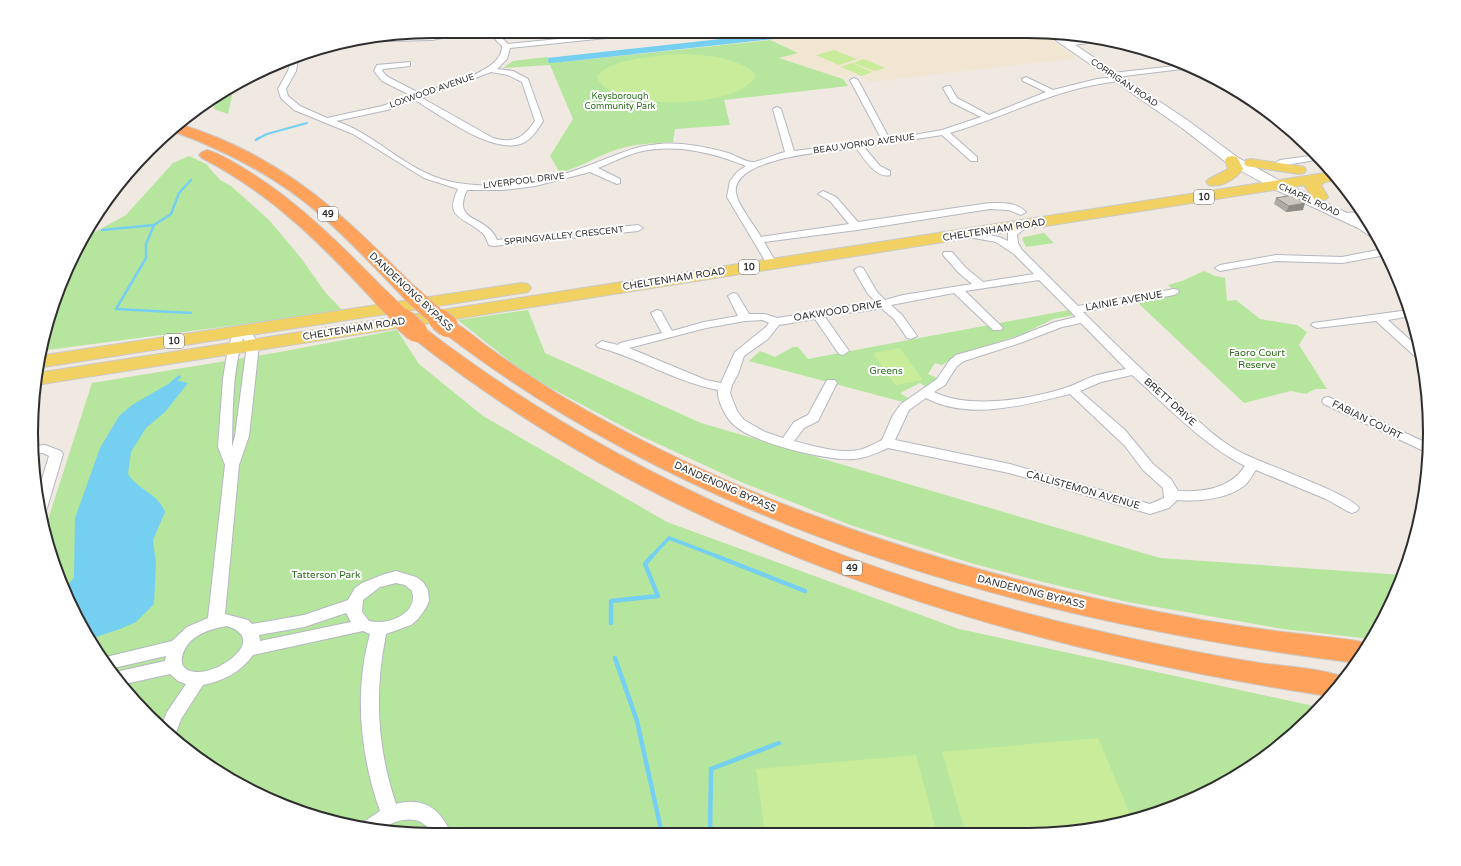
<svg xmlns="http://www.w3.org/2000/svg" width="1461" height="866" font-family="'Varela Round',sans-serif">
<style>
.education{fill:#f0e6d1}
.green{fill:#b6e59e}
.pitch{fill:#c9ec9a}
.water{fill:#75cff0}
.lines{fill:none;stroke-linecap:round;stroke-linejoin:round}
.stream-far3{stroke:#75cff0;stroke-width:2}
.stream-far2{stroke:#75cff0;stroke-width:2.5}
.stream-far1{stroke:#75cff0;stroke-width:3.5}
.stream{stroke:#75cff0;stroke-width:4.5}
.street-casing{stroke:#b4b7c1;stroke-width:2}
.secondary-casing{stroke:#b4b7c1;stroke-width:2}
.primary-casing{stroke:#c9c9c9;stroke-width:2}
.highway-casing{stroke:#c9c9c9;stroke-width:2}
.street{fill:#fff;fill-rule:evenodd}
.secondary{fill:#fff;fill-rule:evenodd}
.primary{fill:#f2d163;fill-rule:evenodd}
.highway{fill:#ffa35c;fill-rule:evenodd}
.highway-bridge-far1-casing{stroke:#c9c9c9;stroke-width:18;stroke-linecap:butt}
.highway-bridge-casing{stroke:#c9c9c9;stroke-width:24;stroke-linecap:butt}
.highway-bridge-far1{stroke:#ffa35c;stroke-width:17}
.highway-bridge{stroke:#ffa35c;stroke-width:22}
.wall{fill:#afaba4}
.shaded-wall{fill:#8e8b86}
.building{fill:#cbc7bf;stroke:#8e8b86}
.labels{text-anchor:middle;dominant-baseline:central;stroke-width:4;stroke-linejoin:round;paint-order:stroke}
.far-street-label{font-size:9px;fill:#2e2e2e;stroke:#fff}
.far-park-label{font-size:9px;fill:#2c6e1b;stroke:#fff}
.shield{fill:#fff;stroke:#6d6d6d;stroke-width:1}
.shield-label{font-size:9px;font-weight:bold;fill:#2e2e2e}
.street-label{font-size:10px;fill:#2e2e2e;stroke:#fff}
.park-label{font-size:10px;fill:#2c6e1b;stroke:#fff}
.rim{fill:none;stroke:#2e2e2e;stroke-width:2}
</style>
<rect width="100%" height="100%" fill="#efe9e1"/>
<!-- education -->
<path class="education" d="M1040,32L1077,58L869,82L863,77L856,75L846,77L843,79L778,58L797,53L770,40L828,33Z"/>
<!-- green -->
<path class="green" d="M770,40L798,53L779,58L843,79L848,86L724,100L730,125L675,129L673,142C653,143 634,144 615,150C596,157 580,167 560,173L550,156L573,119L550,65L503,68L513,61L547,57V60L562,62Z
M234,86L228,114L214,109L216,97Z
M189,156L206,164L220,180L231,186L269,220L301,258L325,292L343,311L40,351L52,304L73,255L82,239L126,215L173,163Z
M1044,233L1054,243L1026,247L1022,239L1024,237Z
M1204,271L1215,276L1225,278L1227,301L1236,300L1260,319L1297,325L1307,332L1299,345L1327,389H1315L1306,394L1291,391L1244,403L1137,302L1178,294L1168,285L1182,281Z
M528,310L545,353L701,423L1160,558L1403,575L1399,587L1371,639L1283,629L1128,602L1043,582L974,564L853,526L741,482L639,435L528,376L458,320Z
M1069,310L1074,315L1053,319L1023,334L961,354L942,365L935,363L928,374L937,378L926,387L920,383L900,393L908,398L903,402L749,361L760,351L775,357L793,347H798L808,359Z
M397,330L419,364L483,416L667,522L959,629L1318,707L1293,735L1229,781L1132,821L1055,834H406L304,814L209,767L149,717L114,678L73,611L52,562L45,529L92,383L274,353Z"/>
<!-- pitch -->
<path class="pitch" d="M834,50L857,59L839,65L816,55Z
M680,54C706,55 731,56 754,72L755,77C739,108 614,113 597,78C604,59 662,55 680,54Z
M864,59L885,68L874,71L853,63Z
M852,63L872,72L862,76L841,67Z
M900,348L923,380L895,385L873,353Z
M1098,738L1133,821L1055,834H966L942,752Z
M916,755L937,834H765L756,769Z"/>
<!-- water -->
<path class="water" d="M776,33H828L562,62L549,63L547,58Z
M175,380L188,383L165,412L146,428L131,452L128,474C139,491 158,493 165,512L153,540L156,564L154,604L136,622L120,629L90,639L73,611L64,591L74,577L75,518L100,448L119,416L132,405Z"/>
<g class="lines">
<!-- stream-far3 -->
<path class="stream-far3" d="M257,139L267,134L307,123"/>
<!-- stream-far2 -->
<path class="stream-far2" d="M256,140L259,138
M191,180L179,193L171,214L154,225L146,244V258L116,309L191,313
M102,230L154,225"/>
<!-- stream-far1 -->
<path class="stream-far1" d="M172,383L179,377
M651,557L669,538L719,557"/>
<!-- stream -->
<path class="stream" d="M716,556L805,591
M611,623V601L658,596L645,564L652,556
M615,658L637,721L662,834
M710,834L711,769L779,743"/>
<defs>
<path id="street" d="M462,34L432,40L386,41L382,39L386,37Z
M490,34H498L508,44L608,34H629L625,36L510,48L507,59L497,69L513,71L528,79L543,121C538,129 532,139 523,143C494,156 440,115 415,100L387,110L336,121C376,134 406,171 448,181C489,191 542,183 582,168C608,159 631,146 659,144C683,142 706,147 728,153C735,155 747,163 754,162C761,161 776,154 785,152L773,109L777,107L781,109L794,151L882,140L850,80L854,78L858,80L888,136L891,139L942,130L981,117L951,102L943,88L947,86H950L957,98L989,115L1046,92L1023,81L1022,79L1026,77L1053,90L1097,79L1113,77L1109,75L1113,73L1183,65L1190,68L1116,77L1124,79L1120,81C1058,87 1008,116 950,133L977,157V161H971L942,135L864,147L880,166L890,171V175C876,179 864,158 856,148C834,151 723,157 737,197C741,209 754,225 761,237L849,224L830,201L818,194L823,191L836,197L858,222L990,203C1002,203 1017,202 1026,212L1021,215L1009,210L990,209L857,230L764,242L777,264L772,267L767,264L727,197L730,181L737,172L746,166C712,152 674,143 638,152C624,156 611,163 598,168L620,179V183L617,184L590,172L535,186L503,190H467C451,224 487,214 497,240L638,225L643,228L638,231L493,246L489,245C486,240 486,235 481,232C463,216 444,219 458,189L424,178L353,134L294,110L281,98L278,89L288,71L292,57L299,54L296,71L286,89L288,96L300,106L327,118L382,106L412,96L382,81L374,71L377,65L410,62V66L383,69L382,71L388,77L419,93C440,86 503,73 502,46ZM491,72L508,75L522,82L535,121C524,138 513,144 493,138L422,98Z
M1090,39L1101,41L1067,46L1063,44L1067,42Z
M1246,96L1255,102L1244,100L1243,98Z
M1317,155L1321,159L1280,166L1275,163L1280,160Z
M1023,222L1028,225L1017,235L1018,243L1022,250L1078,306L1174,289L1178,290L1179,292L1174,295L1083,312C1116,345 1149,377 1184,408C1202,424 1220,442 1242,453C1263,464 1351,494 1359,508L1357,511L1352,513L1347,511L1326,499L1256,470C1252,475 1249,482 1244,486C1227,499 1198,502 1177,500L1169,508L1150,514L1009,473L888,448C877,453 866,458 854,459C828,461 753,443 734,425C726,418 717,401 718,390C676,382 639,358 598,347L596,345L602,341L618,345L620,343L662,333L651,313L657,310L661,311L672,331L704,322L738,316L728,296L733,293L737,294L749,314H765L777,318L817,312L838,306L867,305L876,302L868,294L854,270L859,267L863,268L877,292L885,300L903,295L972,284L958,272L944,256L943,254L944,252H952L966,268L983,282L1034,274L1014,254L996,242L963,236L962,234L967,231L999,237L1008,241V232ZM1039,280L1076,317L1055,322L1012,339L956,355L949,361L937,379L901,404L893,415L882,440C874,444 867,448 859,450C839,454 814,446 794,441L804,428L818,421L837,383L835,380H827L808,415L794,422L783,438L765,432L744,420L737,411L730,393L732,385L738,374L744,356L768,339L779,325L815,319L839,354L843,355L849,351L825,317C844,311 863,313 881,308L894,319L907,338L911,339L917,336L902,315L891,305L954,293L993,330H1001L1003,328L1001,326L965,291ZM763,320L769,323L766,327L735,352L721,383L706,380L629,348L706,328L745,321ZM1081,323L1126,369C1116,371 1104,373 1094,376C1085,379 1077,384 1068,387C1033,399 968,410 934,392L945,385L957,366L964,361L1020,343L1062,327ZM1132,375C1168,407 1202,444 1245,466C1230,489 1204,492 1178,491L1171,479L1153,464L1125,430L1080,391L1101,382ZM1070,394L1125,446L1143,470L1163,488L1164,498L1150,504L1010,464L895,440L909,410L926,398C970,421 1024,405 1070,394Z
M1383,249L1386,255L1342,263L1276,261L1220,271L1215,268L1220,265L1276,255L1342,257Z
M1409,310L1411,316L1388,320L1420,349L1423,361L1419,360L1376,321L1317,328L1311,325L1313,323Z
M245,327L249,328L259,345L249,436L239,465L225,614L248,620L252,624L304,615L348,600L355,588L362,583L382,575L396,571L416,577L423,582L428,590L429,601L426,608L418,619L411,625L386,634L385,640C374,696 378,751 396,804C423,796 442,810 451,834H432C423,814 398,817 383,829L363,826L365,821L380,811C360,755 354,691 370,634L363,631L253,655C241,672 223,681 203,685L181,719L174,738L161,727L167,712L186,684L178,681L170,674L120,685L111,673L165,661L166,656L109,669L102,658L172,641L187,627L208,618L225,465L218,447L223,379L228,348L234,331L236,329ZM243,338L247,345L235,436L232,447C233,411 232,372 243,338ZM396,583L405,585L412,591C419,614 387,626 369,621L362,612L363,600L380,587ZM346,613L351,622L260,641L259,635L304,627ZM227,626C268,639 221,672 199,672C174,673 180,650 193,639C203,631 215,628 227,626Z
M1328,397L1429,444L1428,453L1324,404L1322,401L1324,398Z
M45,445L61,451L63,454L47,508L45,511L41,513L37,495L49,456L43,453L32,454V446Z"/>
<path id="secondary" d="M1044,32H1056L1190,122L1237,157L1282,182L1347,213C1362,209 1371,226 1377,237L1370,236L1358,228L1272,188L1227,163L1182,128Z"/>
<path id="primary" d="M1232,156L1237,157L1243,169C1236,179 1221,188 1209,185L1206,182L1209,179L1228,169L1225,160L1227,157Z
M1251,159L1299,166L1304,167L1306,170L1304,173L1299,174L1246,166L1244,163L1246,160Z
M1331,172L1338,180L1325,182L1321,185L1328,197L1325,200H1315L1305,187L1306,185L36,385L37,373Z
M522,283L528,284L531,288L528,292L37,368L39,356Z"/>
<path id="highway" d="M179,124C236,141 290,172 335,211C364,235 390,263 417,289L419,293L417,297L410,299L403,297C377,270 352,243 324,218C279,178 227,151 172,131Z
M207,150C221,154 235,163 248,171C301,204 344,248 388,293L390,297L388,301L381,303L374,301C320,243 273,195 202,158L199,155L202,152Z
M447,320C462,324 475,338 488,347C511,364 534,379 558,394C642,444 732,486 823,519C946,564 1073,597 1202,620C1238,626 1274,631 1310,635C1329,638 1351,638 1369,644L1356,663C1033,622 702,532 440,330L437,326L440,322Z
M416,325L423,327C621,480 860,577 1103,632C1155,644 1208,655 1260,663C1288,667 1318,668 1344,677L1327,696C1000,646 671,544 409,335L406,331L409,327Z"/>
</defs>
<!-- street casing -->
<use href="#street" class="street-casing"/>
<!-- secondary casing -->
<use href="#secondary" class="secondary-casing"/>
<!-- primary casing -->
<use href="#primary" class="primary-casing"/>
<!-- highway casing -->
<use href="#highway" class="highway-casing"/>
<!-- street -->
<use href="#street" class="street"/>
<!-- secondary -->
<use href="#secondary" class="secondary"/>
<!-- primary -->
<use href="#primary" class="primary"/>
<!-- highway -->
<use href="#highway" class="highway"/>
<defs>
<path id="highway-bridge-far1" d="M410,293L441,321
M381,297L405,321"/>
<path id="highway-bridge" d="M404,320L416,331
M440,320L447,326"/>
</defs>
<!-- highway-bridge-far1 casing -->
<use href="#highway-bridge-far1" class="highway-bridge-far1-casing"/>
<!-- highway-bridge casing -->
<use href="#highway-bridge" class="highway-bridge-casing"/>
<!-- highway-bridge-far1 -->
<use href="#highway-bridge-far1" class="highway-bridge-far1"/>
<!-- highway-bridge -->
<use href="#highway-bridge" class="highway-bridge"/>
</g>
<!-- wall -->
<path class="wall" d="M1276,198L1303,210L1286,212L1274,204Z"/>
<!-- shaded-wall -->
<path class="shaded-wall" d="M1305,203L1303,210L1286,212L1289,206Z"/>
<!-- building -->
<path class="building" d="M1293,195L1305,203L1289,206L1276,198Z"/>
<g class="labels">
<!-- far-street labels -->
<g class="far-street-label">
<text transform="translate(1124 83) rotate(34)">CORRIGAN ROAD</text>
<text transform="translate(432 91) rotate(-19)">LOXWOOD AVENUE</text>
<text transform="translate(864 144) rotate(-8)">BEAU VORNO AVENUE</text>
<text transform="translate(524 181) rotate(-7)">LIVERPOOL DRIVE</text>
<text transform="translate(1309 200) rotate(25)">CHAPEL ROAD</text>
<text transform="translate(564 236) rotate(-6)">SPRINGVALLEY CRESCENT</text>
</g>
<!-- far-park labels -->
<g class="far-park-label">
<text x="620" y="96">Keysborough<tspan x="620" dy="10">Community Park</tspan></text>
</g>
<!-- shield labels -->
<g class="shield">
<rect x="1194" y="190" width="20" height="14" rx="3"/>
<rect x="318" y="207" width="20" height="14" rx="3"/>
<rect x="739" y="260" width="20" height="14" rx="3"/>
<rect x="164" y="334" width="20" height="14" rx="3"/>
<rect x="842" y="561" width="20" height="14" rx="3"/>
</g>
<g class="shield-label">
<text x="1204" y="197">10</text>
<text x="328" y="214">49</text>
<text x="749" y="267">10</text>
<text x="174" y="341">10</text>
<text x="852" y="568">49</text>
</g>
<!-- street labels -->
<g class="street-label">
<text transform="translate(994 230) rotate(-9)">CHELTENHAM ROAD</text>
<text transform="translate(674 279) rotate(-9)">CHELTENHAM ROAD</text>
<text transform="translate(411 292) rotate(43)">DANDENONG BYPASS</text>
<text transform="translate(1124 301) rotate(-10)">LAINIE AVENUE</text>
<text transform="translate(838 311) rotate(-9)">OAKWOOD DRIVE</text>
<text transform="translate(354 329) rotate(-9)">CHELTENHAM ROAD</text>
<text transform="translate(1170 402) rotate(42)">BRETT DRIVE</text>
<text transform="translate(1367 420) rotate(26)">FABIAN COURT</text>
<text transform="translate(725 487) rotate(24)">DANDENONG BYPASS</text>
<text transform="translate(1083 490) rotate(16)">CALLISTEMON AVENUE</text>
<text transform="translate(1031 592) rotate(14)">DANDENONG BYPASS</text>
</g>
<!-- park labels -->
<g class="park-label">
<text x="1257" y="353">Faoro Court<tspan x="1257" dy="12">Reserve</tspan></text>
<text x="886" y="371">Greens</text>
<text x="326" y="575">Tatterson Park</text>
</g>
</g>
<!-- crop -->
<path d="M0 0H1461V866H0ZM433 38H1028A395 395 0 0 1 1423 433V433A395 395 0 0 1 1028 828H433A395 395 0 0 1 38 433V433A395 395 0 0 1 433 38Z" fill="#fff" fill-rule="evenodd"/>
<path class="rim" d="M433 38H1028A395 395 0 0 1 1423 433V433A395 395 0 0 1 1028 828H433A395 395 0 0 1 38 433V433A395 395 0 0 1 433 38Z"/>
</svg>
